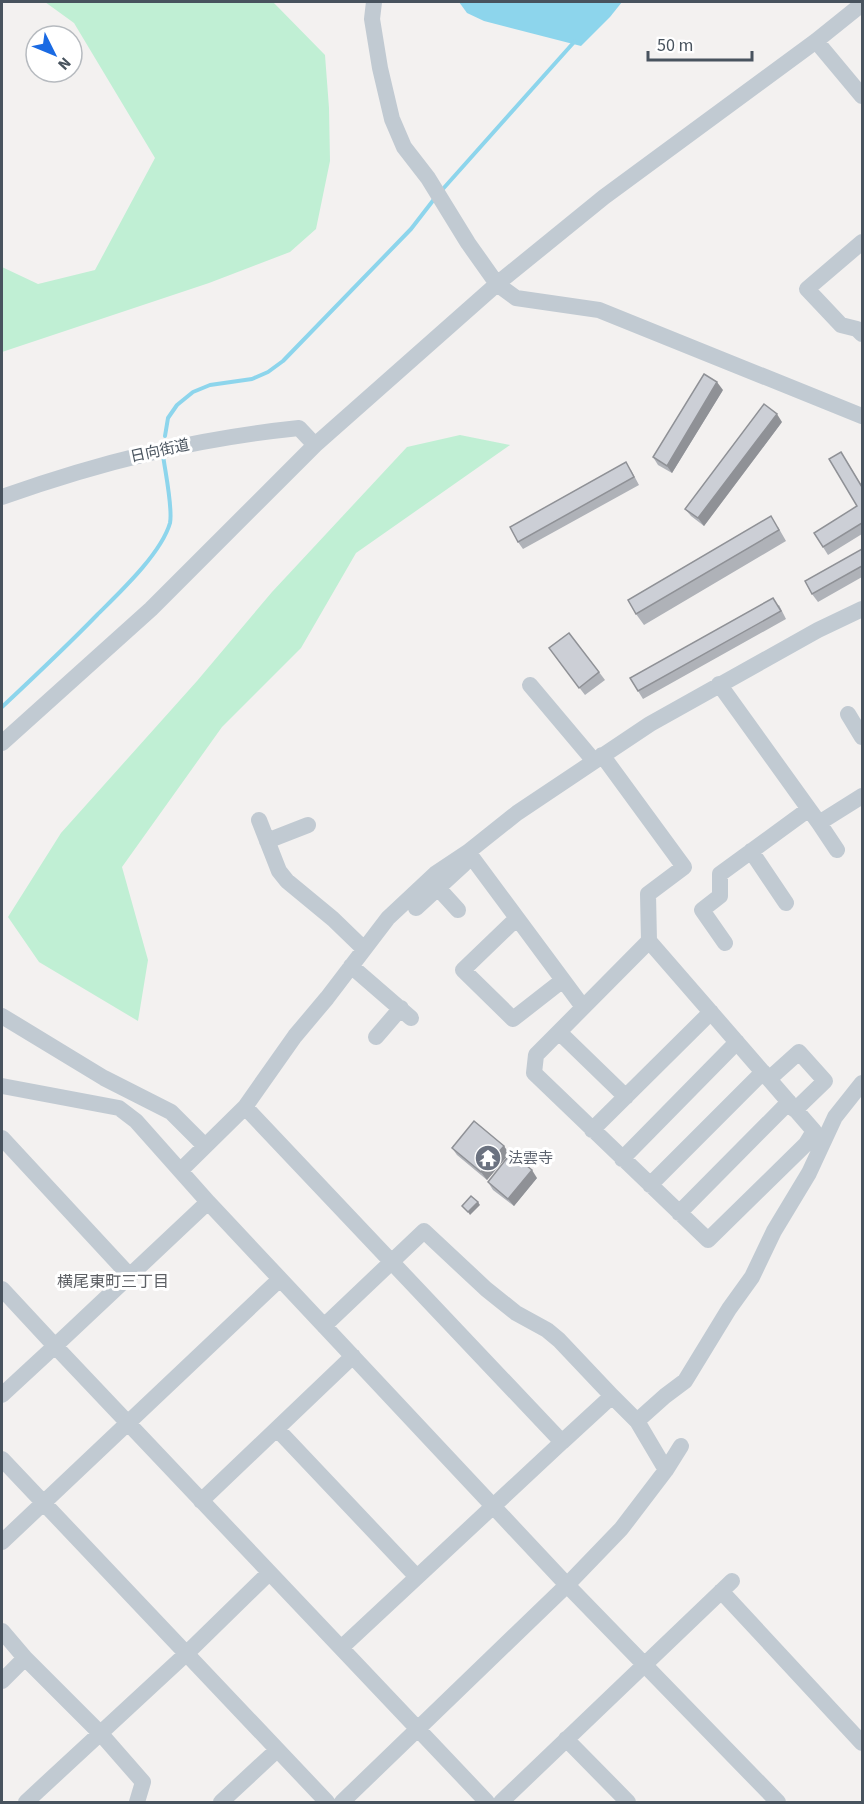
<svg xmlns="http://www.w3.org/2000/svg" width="864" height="1804" font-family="'Source Sans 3','Noto Sans JP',sans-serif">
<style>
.green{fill:#c0efd4}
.water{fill:#8dd5ec}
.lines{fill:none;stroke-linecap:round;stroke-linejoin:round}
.stream{stroke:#8dd5ec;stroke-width:4}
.minor{stroke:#c1cad2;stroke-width:16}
.wall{fill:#afb2b8}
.shaded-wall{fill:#8f9196}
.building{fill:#cccfd6;stroke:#8f9196;stroke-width:1.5}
.labels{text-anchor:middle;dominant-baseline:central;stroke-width:6;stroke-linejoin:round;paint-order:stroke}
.street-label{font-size:15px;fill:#48535e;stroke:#fff}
.worship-label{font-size:15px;fill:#5b616d;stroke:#fff;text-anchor:start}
.neighbourhood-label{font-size:16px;fill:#5d6065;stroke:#fff}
</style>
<rect width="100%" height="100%" fill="#f3f1f0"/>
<!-- green -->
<path class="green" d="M45,2H273L325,55L329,108L330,161L316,229L290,252L209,283L2,352V267L38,284L95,270L155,158L74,23Z
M460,435L510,445L356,553L301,648L222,727L122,867L148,960L138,1021L39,962L8,917L61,833L197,681L272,592L407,447Z"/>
<!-- water -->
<path class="water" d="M459,2H622L610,17L581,46L484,21L467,13Z"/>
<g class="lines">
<!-- stream -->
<path class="stream" d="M442,190L575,41
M165,436L168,418L177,405L193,392L210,385L252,379L268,372L283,361L411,229L435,198
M2,707C34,677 66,647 97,615C119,593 161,554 170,523C173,508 165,471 163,455"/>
<!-- minor -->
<path class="minor" d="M374,2L372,19L380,68L392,119L404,147L428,178L468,243L497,284L516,298L599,310L862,416
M816,41L862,96
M862,242L807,289L841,325L857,329L862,334
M2,497C101,462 193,439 299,428L315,445
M719,684L819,823L862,796
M530,685L594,761
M848,714L862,737
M2,743L151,609L315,445L497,284L604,197L816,41L862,4
M602,755L684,867L648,894L649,941L814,1131L806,1144L708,1240L534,1073L536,1055L649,941
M259,820L279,871L287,881L333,919L364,949
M819,823L837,850
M267,841L308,825
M751,851L786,903
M468,852L583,1007
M438,888L458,910
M416,908L464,864
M517,918L463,970L513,1019L563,980
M725,943L702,910L720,896V874L809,809
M351,966L411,1018
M2,1016L104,1078L171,1112L205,1146
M559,1032L626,1097
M376,1037L401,1008
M769,1079L799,1052L825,1081L795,1110
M2,1086L119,1108L136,1121L208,1202L55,1346L2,1289
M245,1107L562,1442L341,1648
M592,1130L711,1012
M2,1138L129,1275
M622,1159L737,1042
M181,1170L245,1107L295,1036L327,998L388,918L435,874L468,852L517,813L650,724L818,630L862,609
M650,1185L763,1072
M208,1202L567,1585L778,1802
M679,1213L789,1102
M324,1326L424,1231L486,1289L516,1313L547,1330L559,1340L612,1396
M2,1395L55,1346L487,1802
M637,1421L665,1396L685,1381L729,1309L752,1277L774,1231L809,1173L835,1117L862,1083
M277,1429L417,1577
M562,1442L612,1396L637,1421L666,1470
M2,1459L327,1802
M201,1501L353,1356
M2,1542L280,1279
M721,1591L862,1743
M2,1631L25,1658
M2,1681L25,1658L101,1734L143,1782L137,1802
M566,1739L628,1802
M26,1802L186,1654L269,1573
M221,1802L277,1750
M342,1802L567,1585L621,1529L666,1470L681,1446
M501,1802L732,1581"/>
</g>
<!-- wall -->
<path class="wall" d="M723,390L672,473L658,465L653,457Z
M782,422L704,526L691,516L685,509Z
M841,452L862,486V534L828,555L823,547L857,506Z
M631,470L639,485L523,549L518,542Z
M778,527L786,541L644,625L636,614Z
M862,549V577L818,602L812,594Z
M779,605L786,619L643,699L638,691Z
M555,656L599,672L605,680L585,695Z
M504,1146L509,1154L487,1180L457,1155L452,1148Z
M537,1178L514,1206L493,1190L488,1182Z"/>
<!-- shaded-wall -->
<path class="shaded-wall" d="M717,382L723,390L672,473L667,466Z
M777,414L782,422L704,526L698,518Z
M504,1146L509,1154L487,1180L481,1172Z
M532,1170L537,1178L514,1206L508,1199Z
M478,1202L480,1205L470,1215L468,1212Z"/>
<!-- building -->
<path class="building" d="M704,374L717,382L667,466L653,457Z
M764,404L777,414L698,518L685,509Z
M841,452L862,487V523L823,547L814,533L857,506L829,459Z
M626,462L634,477L518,542L510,527Z
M771,516L779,530L636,614L628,600Z
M862,549V566L812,594L805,581Z
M773,598L781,611L638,691L630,678Z
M569,633L599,672L579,688L549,648Z
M474,1121L504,1146L481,1172L452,1148Z
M511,1153L532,1170L508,1199L488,1182Z
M471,1196L478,1202L468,1212L462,1206Z"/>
<!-- icons -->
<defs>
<symbol id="temple-disc" viewBox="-11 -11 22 22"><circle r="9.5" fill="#6b7280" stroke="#fff"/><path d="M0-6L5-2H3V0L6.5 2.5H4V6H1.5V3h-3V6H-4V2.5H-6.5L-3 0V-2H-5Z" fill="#fff"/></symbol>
</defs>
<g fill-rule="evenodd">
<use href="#temple-disc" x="473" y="1143" width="30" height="30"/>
</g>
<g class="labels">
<!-- street labels -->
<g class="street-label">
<text transform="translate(160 451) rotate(-12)">日向街道</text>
</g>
<!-- worship labels -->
<g class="worship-label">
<text x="508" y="1158">法雲寺</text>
</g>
<!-- neighbourhood labels -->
<g class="neighbourhood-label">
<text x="113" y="1282">横尾東町三丁目</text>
</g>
</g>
<!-- border -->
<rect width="864" height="1804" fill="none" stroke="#48535e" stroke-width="6"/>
<!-- north arrow -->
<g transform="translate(54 54) rotate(133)"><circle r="28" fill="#ffffff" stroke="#b6babf" stroke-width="1.5"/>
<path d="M0-4.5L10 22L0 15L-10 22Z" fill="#1a6ae3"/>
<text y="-9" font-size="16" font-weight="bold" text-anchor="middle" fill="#48535e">N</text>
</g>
<!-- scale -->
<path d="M648 51v9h104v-9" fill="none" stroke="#48535e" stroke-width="3"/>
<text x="657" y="51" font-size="18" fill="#48535e" stroke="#ffffff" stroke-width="4.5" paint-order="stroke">50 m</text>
</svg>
